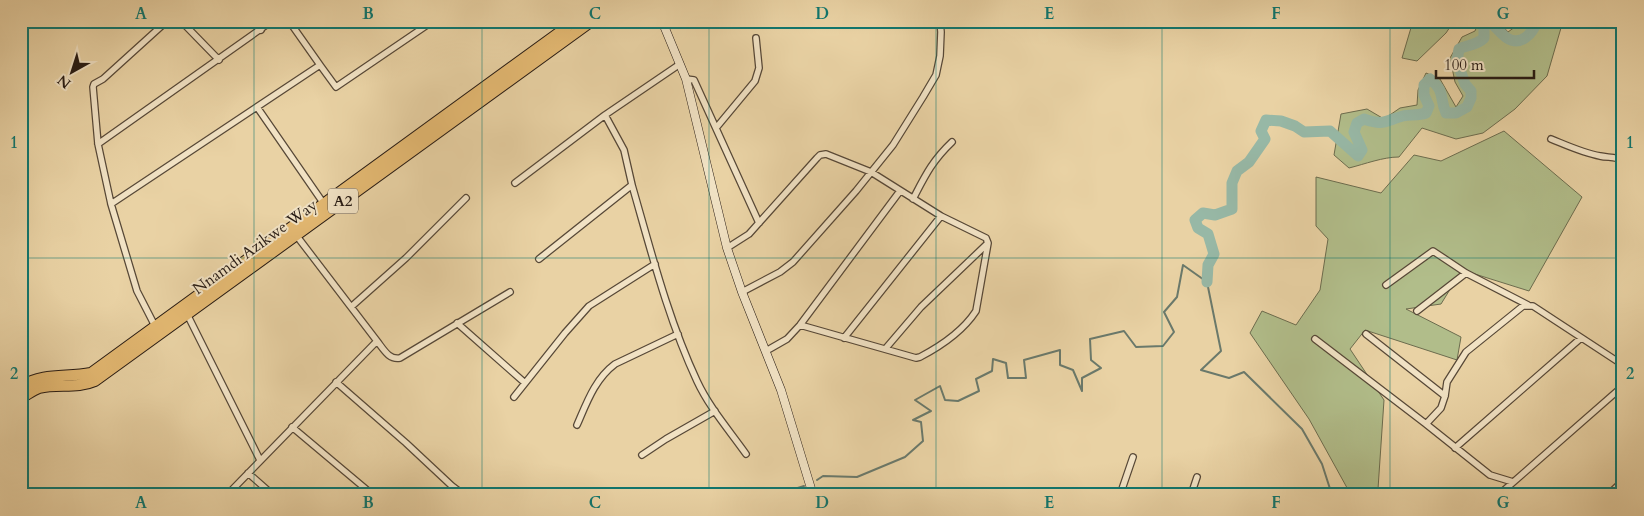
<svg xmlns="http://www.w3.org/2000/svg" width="1644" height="516" font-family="Cardo,serif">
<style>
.green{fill:#b1bd8a;stroke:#6c6c4e}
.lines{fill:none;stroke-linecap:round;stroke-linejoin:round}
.stream{stroke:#6a796b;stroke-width:2}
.river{stroke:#97b8a6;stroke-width:11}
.street-casing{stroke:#574837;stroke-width:8}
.secondary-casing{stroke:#261a13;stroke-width:9}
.highway-casing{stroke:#261a13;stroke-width:12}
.street{stroke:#f1e2c4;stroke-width:5.5}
.secondary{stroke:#f1e2c4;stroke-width:8}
.highway{stroke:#e4b972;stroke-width:10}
.grid{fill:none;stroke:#0f766e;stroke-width:1;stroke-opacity:0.55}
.labels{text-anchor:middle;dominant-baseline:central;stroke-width:4;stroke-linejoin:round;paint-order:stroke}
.shield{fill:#f1e2c4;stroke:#635648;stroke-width:1}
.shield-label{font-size:15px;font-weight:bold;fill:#261a13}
.street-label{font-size:16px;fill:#261a13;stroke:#f1e2c4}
.neatline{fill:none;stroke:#0f766e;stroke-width:2}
.grid-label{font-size:16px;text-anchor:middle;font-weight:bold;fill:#0f766e}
</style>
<rect width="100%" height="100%" fill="#e9d2a4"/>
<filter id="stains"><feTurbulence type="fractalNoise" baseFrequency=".004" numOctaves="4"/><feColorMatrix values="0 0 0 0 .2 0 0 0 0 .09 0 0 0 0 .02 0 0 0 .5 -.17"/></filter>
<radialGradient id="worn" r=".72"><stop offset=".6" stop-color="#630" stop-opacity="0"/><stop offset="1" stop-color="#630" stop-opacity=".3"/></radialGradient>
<!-- green -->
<path class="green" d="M1413,21H1454L1446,33L1417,61L1402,58Z
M1479,21H1498L1508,32L1523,21H1563L1547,76L1515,109L1483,133L1456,139L1422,128L1399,157C1383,157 1365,164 1349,168L1334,155L1341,114L1367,109L1384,119L1400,108L1417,105L1418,90L1426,73L1440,79L1456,107L1463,96L1455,82L1450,58L1462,37L1475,31Z
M1504,131L1582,197L1529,291L1462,270L1441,304L1406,309L1461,337L1457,360L1365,330L1350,349L1384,400L1378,489L1361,495H1351L1309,419L1250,333L1262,311L1296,325L1320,290L1328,239L1316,226V177L1381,193L1414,155L1441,161Z"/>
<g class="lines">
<!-- stream -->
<path class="stream" d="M817,480L823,476L857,477L905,457L923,441L921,422L913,420L931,411L915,400L940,386L945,400L958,401L979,391L976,379L992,371L993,359L1006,363L1008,378H1026L1024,360L1060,350V365L1073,370L1082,391V378L1101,368L1091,360L1090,339L1124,331L1136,347L1163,346L1174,332L1164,312L1177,297L1183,265L1207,282L1221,351L1201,370L1229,378L1244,372L1302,429L1322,464L1332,495
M771,495L785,492L804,486"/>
<!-- river -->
<path class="river" d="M1489,21C1495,26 1501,34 1507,38C1521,47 1533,33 1537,21
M1207,282L1208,265L1214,254L1208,234L1198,228L1195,220L1203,213L1215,215L1232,209V183L1237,171L1249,162L1265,139L1261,131L1266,120L1281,121L1295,126L1304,132L1330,131L1358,156L1362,150L1354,132L1357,123L1364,119C1385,126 1384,121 1403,116C1410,114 1418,116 1426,113L1429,106L1424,95V85L1430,79C1446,92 1439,98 1446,113H1456L1467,107L1471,98V91L1465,84L1457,61L1459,49C1468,45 1477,45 1484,38V26L1489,21"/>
<defs>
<path id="street" d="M181,21L219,60
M254,21L261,30
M320,65L336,87L433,21
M686,79L694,80L759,223
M257,107L324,204
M716,128L755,81L759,68L756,38
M1551,139C1566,145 1583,153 1600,156C1608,158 1616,156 1623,161
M98,144L272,21
M515,183L605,115L680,64
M632,185C651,251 668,319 697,381C709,407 729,430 746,454
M913,199C925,176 932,161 952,142
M111,204L320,65L289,21
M296,235L377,341C384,350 389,360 400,358L510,292
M727,248L749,234L817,158L820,155L826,154L871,172L941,216L986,238L988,243L976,311C963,331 941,346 920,357L916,358L800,325
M539,259L632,185L624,150L605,115
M1386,285L1433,251L1466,273L1528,305
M742,292L780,272L793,262L856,191L893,145L923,97L936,75L940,56L941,32L940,21
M351,307L406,258L466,198
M1417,311L1466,273
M187,314L260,460
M457,323L525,383
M155,326L137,291L111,204L98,144L93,87L94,84L103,79L167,21
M1366,334L1445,396
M844,338L941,216
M1315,339L1426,424
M886,348L921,307L987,244
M766,351L787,339L800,325L900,191
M336,382L406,443L452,486L464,495
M514,397L565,333L589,306L655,264
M577,425C587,402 595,379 615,364L678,334
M292,427L373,495
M1455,448L1581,338
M642,455L666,439L715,411
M248,473L273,495
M1513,482L1490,475L1426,424L1441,408L1445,396L1447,382L1466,352L1523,306H1533L1623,365
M1502,492L1511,495
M227,495L377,341
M1120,495L1133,457
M1191,495L1197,477
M1497,495L1502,492L1623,386
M1608,495L1623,481"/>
<path id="secondary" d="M662,21L686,79L727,248L742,292L781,390L813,495"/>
<path id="highway" d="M21,386C45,372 66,378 91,373L575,21
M21,398C27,395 33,390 39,388C57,383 77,389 95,381L592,21"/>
</defs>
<!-- street casing -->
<use href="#street" class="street-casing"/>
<!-- secondary casing -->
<use href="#secondary" class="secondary-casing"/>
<!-- highway casing -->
<use href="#highway" class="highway-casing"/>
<!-- street -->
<use href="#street" class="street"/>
<!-- secondary -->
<use href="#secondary" class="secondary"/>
<!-- highway -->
<use href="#highway" class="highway"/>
</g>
<!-- grid -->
<path class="grid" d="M254,21V495M482,21V495M709,21V495M936,21V495M1162,21V495M1390,21V495M21,258H1623"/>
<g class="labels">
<!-- shield labels -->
<rect class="shield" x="328" y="188.5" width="30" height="25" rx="4"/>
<g class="shield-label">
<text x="343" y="201">A2</text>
</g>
<!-- street labels -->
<g class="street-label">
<text transform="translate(255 247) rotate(-36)">Nnamdi Azikwe Way</text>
</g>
</g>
<!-- margin -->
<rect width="1644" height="516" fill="none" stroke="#e9d2a4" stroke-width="55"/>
<!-- north arrow -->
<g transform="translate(72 72) rotate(219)" stroke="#f1e2c4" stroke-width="4" paint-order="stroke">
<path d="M0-4L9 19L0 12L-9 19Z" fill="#261a13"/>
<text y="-8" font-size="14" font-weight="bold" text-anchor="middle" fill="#261a13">N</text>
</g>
<!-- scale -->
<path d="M1436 70v8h98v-8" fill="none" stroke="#261a13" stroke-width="2.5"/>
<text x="1444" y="70" font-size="15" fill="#261a13" stroke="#f1e2c4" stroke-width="4" paint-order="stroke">100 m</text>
<rect x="28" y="28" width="1588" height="460" class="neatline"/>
<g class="grid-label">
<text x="141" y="19">A</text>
<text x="368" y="19">B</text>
<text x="595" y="19">C</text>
<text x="822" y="19">D</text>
<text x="1049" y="19">E</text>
<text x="1276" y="19">F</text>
<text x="1503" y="19">G</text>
<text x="14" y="148">1</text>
<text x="1630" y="148">1</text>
<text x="14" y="379">2</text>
<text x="1630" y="379">2</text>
<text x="141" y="508">A</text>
<text x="368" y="508">B</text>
<text x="595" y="508">C</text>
<text x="822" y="508">D</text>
<text x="1049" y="508">E</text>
<text x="1276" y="508">F</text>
<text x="1503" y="508">G</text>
</g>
<rect width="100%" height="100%" filter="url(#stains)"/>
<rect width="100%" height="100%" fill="url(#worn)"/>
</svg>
